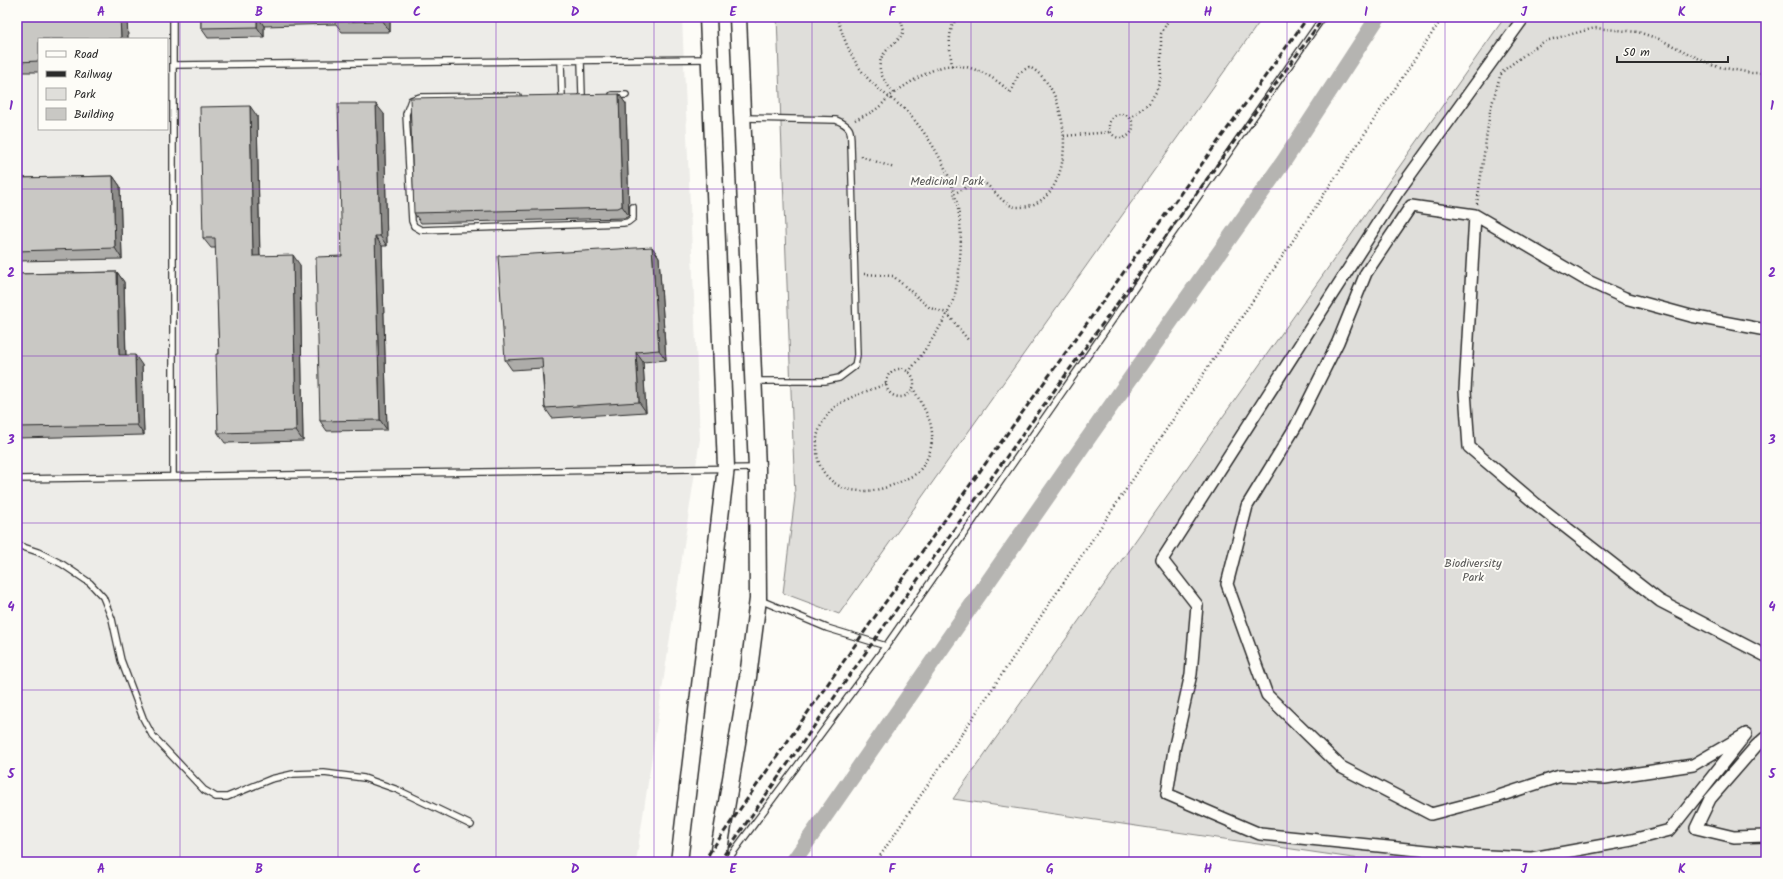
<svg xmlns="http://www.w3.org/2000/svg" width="1783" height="879" font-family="Kalam,sans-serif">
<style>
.built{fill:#edece8;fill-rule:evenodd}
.green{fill:#dfdeda;stroke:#858482}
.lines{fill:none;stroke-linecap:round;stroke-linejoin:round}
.canal{stroke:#b5b4b1;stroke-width:16}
.lane-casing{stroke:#2b2b2b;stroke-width:8}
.street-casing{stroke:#2b2b2b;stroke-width:14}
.secondary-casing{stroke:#2b2b2b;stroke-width:19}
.path{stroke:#2b2b2b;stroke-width:2.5;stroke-dasharray:1 3;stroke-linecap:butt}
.lane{stroke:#fdfcf7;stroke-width:5.5}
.street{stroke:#fdfcf7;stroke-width:11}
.secondary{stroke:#fdfcf7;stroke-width:16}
.rail{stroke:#2b2b2b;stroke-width:3;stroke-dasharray:6 3;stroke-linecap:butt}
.wall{fill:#adaca9;stroke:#2b2b2b}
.shaded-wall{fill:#8d8c89;stroke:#2b2b2b}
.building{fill:#c9c8c4;stroke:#2b2b2b}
.grid{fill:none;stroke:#7b2cbf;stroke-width:1;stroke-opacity:0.55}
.labels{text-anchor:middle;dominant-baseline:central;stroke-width:4;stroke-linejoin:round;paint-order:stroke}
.park-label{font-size:12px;fill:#585857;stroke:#fdfcf7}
.neatline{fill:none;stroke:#7b2cbf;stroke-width:1.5}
.grid-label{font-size:13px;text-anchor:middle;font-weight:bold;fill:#7b2cbf}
</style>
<rect width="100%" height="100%" fill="#fdfcf7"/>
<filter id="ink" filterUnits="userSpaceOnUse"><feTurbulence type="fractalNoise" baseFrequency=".025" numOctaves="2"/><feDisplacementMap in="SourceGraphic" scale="8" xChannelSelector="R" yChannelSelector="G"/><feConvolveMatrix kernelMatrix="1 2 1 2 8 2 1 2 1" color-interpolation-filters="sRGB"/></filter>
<g filter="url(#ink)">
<!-- built -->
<path class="built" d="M17,17H682L700,439L636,862H17ZM39,39H167V129H39Z"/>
<!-- green -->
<path class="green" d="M777,17H1263L839,614L783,593L795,497Z
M1505,17H1766V862H1380L953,799Z"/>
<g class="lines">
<!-- canal -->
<path class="canal" d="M793,862L1084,444L1284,161L1378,17"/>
<defs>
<path id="lane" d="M561,61L562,96
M581,61L582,95
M174,65L708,59
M612,95H626
M518,96L420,97L411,100L406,114L412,221L414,226L421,230L623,223L628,222L633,218V207
M744,118L836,120C851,126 851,130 851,144L857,355L855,366L839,378L825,381H754
M173,476V17
M17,479L755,468
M17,545L38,552L62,564L90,583L103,597L112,619L121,660L143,718L152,735L204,790L216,797H227L271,779L293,774L324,773L364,778L398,790L471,825
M760,600L827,628L886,646L1323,17
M726,862L886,646"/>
<path id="street" d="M1524,17L1397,193L1162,560L1197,605L1191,674L1174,750L1167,794L1260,834L1467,855L1532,858L1632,840L1670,830L1746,734L1693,765L1605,778L1560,776L1496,797L1431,814L1341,767L1267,695L1227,584L1247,506L1296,426L1338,342L1366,273L1411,206L1475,215L1465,391L1469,447L1536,504L1660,601L1766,656
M1475,215L1588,281L1625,298L1691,316L1766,330
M1766,737L1756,746L1710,799L1696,828L1734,837L1766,836"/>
<path id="secondary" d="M679,862L726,467L708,17
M717,862L748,677L758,599L757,468L738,17"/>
</defs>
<!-- lane casing -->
<use href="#lane" class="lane-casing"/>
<!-- street casing -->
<use href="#street" class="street-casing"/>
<!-- secondary casing -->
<use href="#secondary" class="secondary-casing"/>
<!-- path -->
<path class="path" d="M837,17C846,46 855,69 879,89C889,98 903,106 911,116C947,159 965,203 960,258C959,274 957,291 951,306C940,330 924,351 909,372
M952,66C950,49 946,31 958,17
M894,93C883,80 872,65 887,50C894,42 899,41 904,31L900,17
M1109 126a12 12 0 1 1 24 0a12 12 0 1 1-24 0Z
M1130,118L1149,103L1156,92L1161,77V34L1170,17
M855,120C863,116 872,113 879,107C883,104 886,99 890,96C904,86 929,69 946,66C971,63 995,77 1011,93L1019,73L1029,67C1075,88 1080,209 1017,207C1001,206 994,186 980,181L955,193
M1064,136L1110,132
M861,156L894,168
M1477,204L1490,111L1500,76L1504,70L1528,52L1545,41L1595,28L1638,32L1659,39L1714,66L1752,73H1766
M864,274L893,276L930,308L947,313L969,341
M886 383a14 14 0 1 1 28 0a14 14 0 1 1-28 0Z
M886,384C871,390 853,395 839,404C827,411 815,431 817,445C817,450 817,456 818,460C830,497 871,496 900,482C905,479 914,476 918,472C928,461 933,447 932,433C931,417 920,402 913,388
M876,862L1443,17"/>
<!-- lane -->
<use href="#lane" class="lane"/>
<!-- street -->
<use href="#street" class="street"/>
<!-- secondary -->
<use href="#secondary" class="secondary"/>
<!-- rail -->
<path class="rail" d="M703,862L874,618L1308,17
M719,862L885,625L1324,17"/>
</g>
<!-- wall -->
<path class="wall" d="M17,17H127L128,39H39V72H17Z
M201,17H390V32H342L336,24L264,26V37L208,38L201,28Z
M619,94L626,104L629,216L625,218L421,223L414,213Z
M384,114L387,246H382L387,430L327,431L320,421L342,256Z
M257,116L260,256L300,265L303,441L225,443L218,433L219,354L216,248H211L203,238Z
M113,176L120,186L122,259L17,261V178Z
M652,247L659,257L666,360L643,362L646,412L552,418L545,408L542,368L512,370L505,360Z
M117,272L124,282L126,355L142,365L144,435L17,438V274Z"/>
<!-- shaded-wall -->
<path class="shaded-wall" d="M120,17H127L128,39H121Z
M257,17H258L264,26V37L257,27Z
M383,17H390V32L383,21Z
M619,94L626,104L629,216L622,206Z
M376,104L384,114L387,246L380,236Z
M250,106L257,116L260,266L253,256Z
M113,176L120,186L122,259L115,248Z
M375,236L382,246L387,430L380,420Z
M652,247L659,257L666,360L659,350Z
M293,255L300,265L303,441L296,431Z
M117,272L124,282L126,365L119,355Z
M636,352L643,362L646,412L639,402Z
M135,355L142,365L144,435L137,425Z"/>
<!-- building -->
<path class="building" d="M17,17H120L121,39H39V61L17,62Z
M201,17H257V27L201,28Z
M335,17H383V21L335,22Z
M619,94L622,206L618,208L414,213L410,98Z
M338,104H376L380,236H375L380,420L320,421L316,257L342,256Z
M250,106L253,256L293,255L296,431L218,433L216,354H219L215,238H203L200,107Z
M113,176L115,248L17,251V178Z
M652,247L659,350L636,352L639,402L545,408L542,358L505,360L498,256Z
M117,272L119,355H135L137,425L17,427V274Z"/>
</g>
<!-- grid -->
<path class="grid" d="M180,17V862M338,17V862M496,17V862M654,17V862M812,17V862M971,17V862M1129,17V862M1287,17V862M1445,17V862M1603,17V862M17,189H1766M17,356H1766M17,523H1766M17,690H1766"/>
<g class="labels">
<!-- park labels -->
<g class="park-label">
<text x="947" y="181">Medicinal Park</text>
<text x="1473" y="563">Biodiversity<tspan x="1473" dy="14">Park</tspan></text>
</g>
</g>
<!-- margin -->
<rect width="1783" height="879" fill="none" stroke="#fdfcf7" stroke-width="44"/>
<!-- legend -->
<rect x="38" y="38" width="130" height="92" fill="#fdfcf7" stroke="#a9a8a5"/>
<rect x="46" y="51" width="20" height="6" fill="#fdfcf7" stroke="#a9a8a5"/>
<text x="74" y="58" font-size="12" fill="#2b2b2b">Road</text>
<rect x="46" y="71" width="20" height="6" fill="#2b2b2b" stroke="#a9a8a5"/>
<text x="74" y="78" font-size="12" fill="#2b2b2b">Railway</text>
<rect x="46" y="88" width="20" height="12" fill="#dfdeda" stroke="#a9a8a5"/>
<text x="74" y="98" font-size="12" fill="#2b2b2b">Park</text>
<rect x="46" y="108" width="20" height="12" fill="#c9c8c4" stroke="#a9a8a5"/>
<text x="74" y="118" font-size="12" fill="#2b2b2b">Building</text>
<!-- scale -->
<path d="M1617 56v6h111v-6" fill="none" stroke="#2b2b2b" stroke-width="2"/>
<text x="1623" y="56" font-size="12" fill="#2b2b2b" stroke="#fdfcf7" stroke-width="3" paint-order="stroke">50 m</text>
<rect x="22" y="22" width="1739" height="835" class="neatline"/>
<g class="grid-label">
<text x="101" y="16">A</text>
<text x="259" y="16">B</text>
<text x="417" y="16">C</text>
<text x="575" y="16">D</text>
<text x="733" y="16">E</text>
<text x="892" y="16">F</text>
<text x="1050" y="16">G</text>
<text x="1208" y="16">H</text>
<text x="1366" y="16">I</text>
<text x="1524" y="16">J</text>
<text x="1682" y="16">K</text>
<text x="11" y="110">1</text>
<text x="1772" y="110">1</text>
<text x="11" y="277">2</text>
<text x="1772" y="277">2</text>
<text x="11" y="444">3</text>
<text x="1772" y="444">3</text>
<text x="11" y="611">4</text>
<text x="1772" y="611">4</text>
<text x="11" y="778">5</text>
<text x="1772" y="778">5</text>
<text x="101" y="873">A</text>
<text x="259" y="873">B</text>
<text x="417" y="873">C</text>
<text x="575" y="873">D</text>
<text x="733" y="873">E</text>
<text x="892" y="873">F</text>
<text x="1050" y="873">G</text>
<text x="1208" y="873">H</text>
<text x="1366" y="873">I</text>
<text x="1524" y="873">J</text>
<text x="1682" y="873">K</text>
</g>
</svg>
